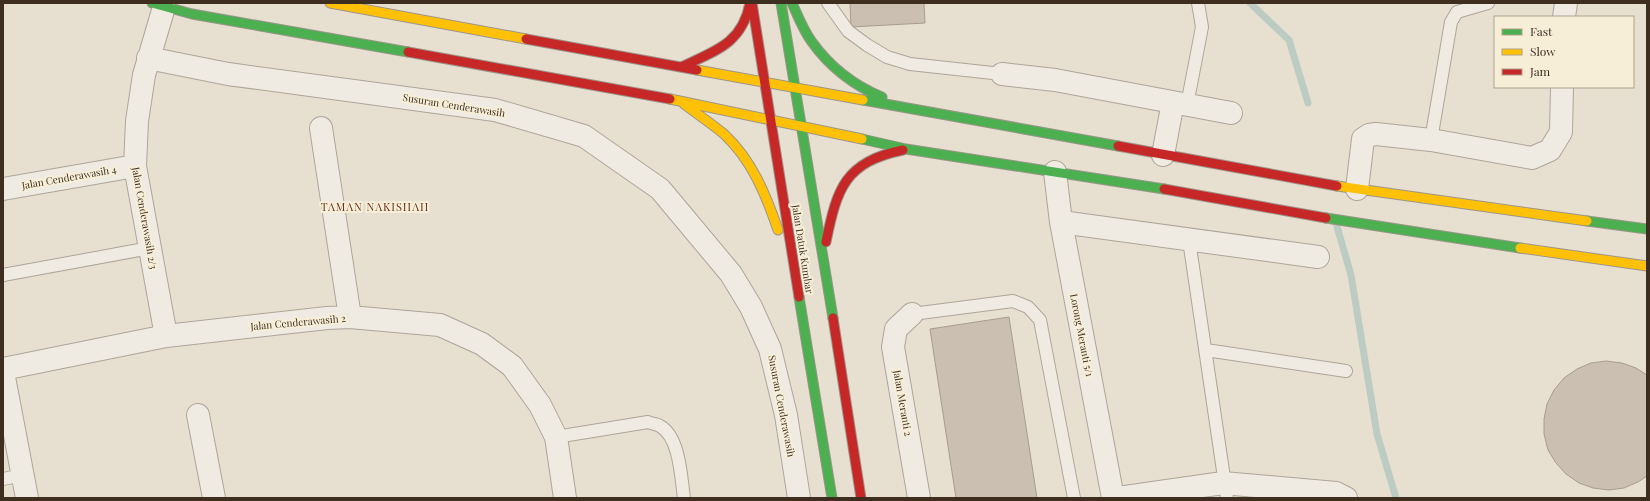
<svg xmlns="http://www.w3.org/2000/svg" width="1650" height="501" font-family="'Playfair Display',serif">
<style>
.lines{fill:none;stroke-linecap:round;stroke-linejoin:round}
.stream{stroke:#bcccc2;stroke-width:7}
.building{fill:#cbbfb2;stroke:#a89c90}
.lane-casing{stroke:#ada599;stroke-width:14}
.street-casing{stroke:#ada599;stroke-width:24}
.fast-casing{stroke:#9c958a;stroke-width:11}
.slow-casing{stroke:#9c958a;stroke-width:11}
.jam-casing{stroke:#9c958a;stroke-width:11}
.lane{stroke:#efebe3;stroke-width:12}
.street{stroke:#efebe3;stroke-width:22}
.fast{stroke:#4caf50;stroke-width:9}
.slow{stroke:#ffc107;stroke-width:9}
.jam{stroke:#c62828;stroke-width:9}
.labels{text-anchor:middle;dominant-baseline:central;stroke-width:4;stroke-linejoin:round;paint-order:stroke}
.street-label{font-size:10px;fill:#3d2e20;stroke:#f7eed8}
.neighbourhood-label{font-size:11px;letter-spacing:1px;fill:#6b2e1e;stroke:#f7eed8}
</style>
<rect width="100%" height="100%" fill="#e7e0d1"/>
<g class="lines">
<!-- stream -->
<path class="stream" d="M1250,3L1289,40L1308,103
M1336,223L1351,275L1377,434L1396,498"/>
</g>
<!-- building -->
<path class="building" d="M841,3H924L925,23L851,27L850,3Z
M1009,317L1037,498H956L930,329Z
M1606,361L1622,363L1636,368L1647,375V476L1638,482L1624,488L1609,490L1593,488L1579,483L1566,474L1556,463L1548,450L1544,434V419L1547,404L1554,390L1564,378L1577,369L1591,363Z"/>
<g class="lines">
<defs>
<path id="lane" d="M828,3L848,31L867,45L887,57L910,64L1002,74
M1187,105L1202,27L1198,3
M1431,140L1451,22L1457,12L1488,3
M1189,240L1227,498
M3,275L150,248
M912,314L1013,301L1028,307L1040,320L1074,498
M1206,350L1346,371
M556,437L648,422C652,424 657,424 660,426C680,437 681,478 684,498
M3,479L23,475"/>
<path id="street" d="M164,7L144,75L137,121L135,166L166,336
M1564,17L1566,3
M148,58L228,74L495,110L584,136L660,189L731,274L751,307L770,349L786,415L799,498
M1002,74L1055,80L1231,113
M321,128L350,317
M1163,155L1173,102
M1055,172L1061,222L1113,498
M3,189L135,166
M1357,189L1363,139L1369,135L1376,134L1431,140L1532,158L1550,150L1561,132L1562,87
M1061,222L1318,257
M912,314L896,329L893,347L919,498
M3,369L166,336L327,318L350,317L440,325L482,344L512,366L540,405L556,437L565,498
M3,372L27,498
M198,415L214,498
M1118,498L1223,483L1336,493L1346,498"/>
<path id="fast" d="M152,3L192,14L408,52
M781,3L833,318
M792,3C798,16 803,30 812,42C829,66 854,86 882,97
M863,100L1118,146
M862,139L906,149L1164,189
M1326,218L1520,248
M1587,221L1647,229
M799,297L832,498"/>
<path id="slow" d="M330,3L526,39
M697,70L863,100
M670,99L862,139
M684,104C697,114 711,123 724,134C752,160 766,195 778,230
M1337,186L1587,221
M1520,248L1647,266"/>
<path id="jam" d="M752,3L799,297
M526,39L697,70
M408,52L670,99
M681,67C715,51 742,44 750,3
M1118,146L1337,186
M1164,189L1326,218
M826,242C837,188 845,162 903,150
M833,318L861,498"/>
</defs>
<!-- lane casing -->
<use href="#lane" class="lane-casing"/>
<!-- street casing -->
<use href="#street" class="street-casing"/>
<!-- fast casing -->
<use href="#fast" class="fast-casing"/>
<!-- slow casing -->
<use href="#slow" class="slow-casing"/>
<!-- jam casing -->
<use href="#jam" class="jam-casing"/>
<!-- lane -->
<use href="#lane" class="lane"/>
<!-- street -->
<use href="#street" class="street"/>
<!-- fast -->
<use href="#fast" class="fast"/>
<!-- slow -->
<use href="#slow" class="slow"/>
<!-- jam -->
<use href="#jam" class="jam"/>
</g>
<g class="labels">
<!-- street labels -->
<g class="street-label">
<text transform="translate(454 105) rotate(9)">Susuran Cenderawasih</text>
<text transform="translate(69 177) rotate(-10)">Jalan Cenderawasih 4</text>
<text transform="translate(145 218) rotate(80)">Jalan Cenderawasih 2/3</text>
<text transform="translate(803 249) rotate(81)">Jalan Datuk Kumbar</text>
<text transform="translate(298 322) rotate(-5)">Jalan Cenderawasih 2</text>
<text transform="translate(1082 335) rotate(79)">Lorong Meranti 5/1</text>
<text transform="translate(903 403) rotate(80)">Jalan Meranti 2</text>
<text transform="translate(782 406) rotate(79)">Susuran Cenderawasih</text>
</g>
<!-- neighbourhood labels -->
<g class="neighbourhood-label">
<text x="375" y="206">TAMAN NAKISHAH</text>
</g>
</g>
<!-- border -->
<rect width="1650" height="501" fill="none" stroke="#3d2e20" stroke-width="8"/>
<!-- legend -->
<rect x="1494" y="16" width="140" height="72" fill="#f7eed8" stroke="#ada18e"/>
<rect x="1502" y="29" width="20" height="6" fill="#4caf50" stroke="#ada18e"/>
<text x="1530" y="36" font-size="12" fill="#3d2e20">Fast</text>
<rect x="1502" y="49" width="20" height="6" fill="#ffc107" stroke="#ada18e"/>
<text x="1530" y="56" font-size="12" fill="#3d2e20">Slow</text>
<rect x="1502" y="69" width="20" height="6" fill="#c62828" stroke="#ada18e"/>
<text x="1530" y="76" font-size="12" fill="#3d2e20">Jam</text>
</svg>
